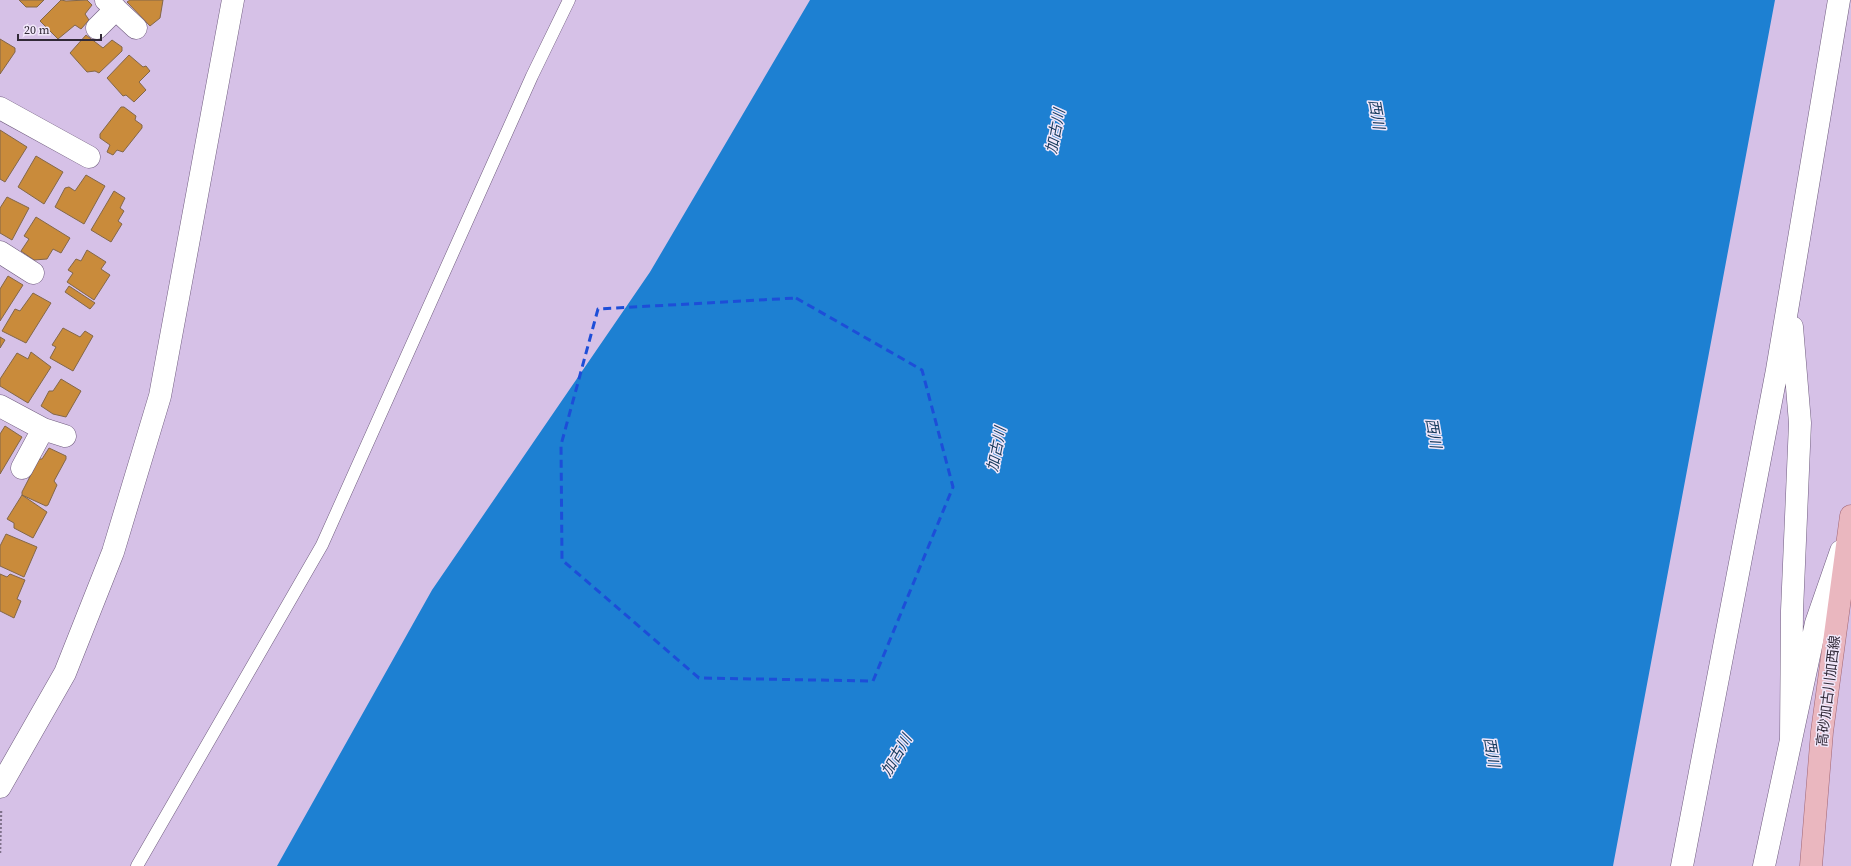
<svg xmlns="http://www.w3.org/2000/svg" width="1851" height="866" font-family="'Source Serif 4','Noto Sans JP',serif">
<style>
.water{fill:#1d80d2}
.building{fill:#c98b3b;stroke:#836749}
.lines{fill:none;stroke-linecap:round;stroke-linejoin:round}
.service-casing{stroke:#705d7f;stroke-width:13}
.minor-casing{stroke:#705d7f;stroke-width:23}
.tertiary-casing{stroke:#705d7f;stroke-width:23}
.primary-casing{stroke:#a06674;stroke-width:23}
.path{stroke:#80728c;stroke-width:2.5;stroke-dasharray:2 2;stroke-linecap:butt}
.service{stroke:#fff;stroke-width:12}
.minor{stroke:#fff;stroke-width:22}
.tertiary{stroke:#fff;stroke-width:22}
.primary{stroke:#eab7bf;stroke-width:22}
.marked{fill:none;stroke:#1d4ed8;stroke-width:3;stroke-dasharray:8 5;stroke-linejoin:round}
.labels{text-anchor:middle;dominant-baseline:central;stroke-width:3;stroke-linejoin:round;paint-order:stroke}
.street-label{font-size:14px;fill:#312937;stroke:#f1e7fa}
.water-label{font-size:15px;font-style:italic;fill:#173b5d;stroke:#f1e7fa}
</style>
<rect width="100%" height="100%" fill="#d6c1e7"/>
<!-- water -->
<path class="water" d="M810,0H1775L1613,866H277L432,590L650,272Z"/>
<!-- building -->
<path class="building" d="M19,0H44L37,7H26Z
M61,0L66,1L87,0L92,5L85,14L89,20L81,29L75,25L58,39L40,21Z
M130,0H163L160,18L150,26L127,2Z
M86,35L103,48L112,40L122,47V51L99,73L95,71L87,72L70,53Z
M0,39L15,48V52L0,74Z
M129,55L143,67L146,66L150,71L139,82L146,90L134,102L126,95L123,96L107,78Z
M121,107H124L136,116L135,120L142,125V128L123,152L117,150L113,155L107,152L110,145L100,138V134Z
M0,130L27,147L5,182L0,179Z
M36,156L63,172L44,204L18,187Z
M86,175L105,186L84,224L55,207L65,188L69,187L75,191Z
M114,191L125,198L120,208L124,211L118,221L122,224L111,242L91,230Z
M7,197L29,208L12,240L0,233V208Z
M36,217L70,238L61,253L53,249L47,259L34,260L21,251L29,239L24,236Z
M87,250L106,262L101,269L110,275L94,300L67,282L73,273L68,270L76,259L81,261Z
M8,276L23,285L0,321V289Z
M69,286L95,303L90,309L65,292Z
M33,293L51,303L26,343L2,331L15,309L20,311Z
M63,328L80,337L85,331L93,336L73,371L50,358L56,347L52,345Z
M0,337L5,340L0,348Z
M31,352L51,367L28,403L0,386V379L17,353L28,359Z
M61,379L81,391L66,417L53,414L41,406L49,391H53Z
M5,426L22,437L0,474V434Z
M49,448L66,456V459L54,481L57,485L48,505L46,506L22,495V492L39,459H42Z
M22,495L47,512L33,538L14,528V523L7,519Z
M6,534L37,547L24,577L0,566V546Z
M0,574L7,577L10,574L25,580L17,599L21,601L14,618L0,611Z"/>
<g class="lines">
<defs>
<path id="service" d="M137,866L322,545L532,76L569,0"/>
<path id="minor" d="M106,0L136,28
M97,28L116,9
M0,108L89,157
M0,252L33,273
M0,406L43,429L22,468
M43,429L65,436
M1791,738L1792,611L1800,423L1792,327
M1682,866L1777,370L1839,0
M1764,866L1816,623L1841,551"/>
<path id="tertiary" d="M0,787L65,673L113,552L160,396L233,0"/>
<path id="primary" d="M1811,866L1822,732L1851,516"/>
</defs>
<!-- service casing -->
<use href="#service" class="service-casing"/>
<!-- minor casing -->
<use href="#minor" class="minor-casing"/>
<!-- tertiary casing -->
<use href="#tertiary" class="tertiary-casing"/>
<!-- primary casing -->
<use href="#primary" class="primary-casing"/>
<!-- path -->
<path class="path" d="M0,853L1,811"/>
<!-- service -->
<use href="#service" class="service"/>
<!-- minor -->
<use href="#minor" class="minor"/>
<!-- tertiary -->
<use href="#tertiary" class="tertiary"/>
<!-- primary -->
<use href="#primary" class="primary"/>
</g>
<!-- marked area -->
<path class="marked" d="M796,298L922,370L953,487L873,681L699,678L562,560L561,445L598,309Z"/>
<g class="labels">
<!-- street labels -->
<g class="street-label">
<text transform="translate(1828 691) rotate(-83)">高砂加古川加西線</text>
</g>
<!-- water labels -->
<g class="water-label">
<text transform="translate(1377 114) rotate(80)">西川</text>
<text transform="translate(1055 131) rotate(-79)">加古川</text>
<text transform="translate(1434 433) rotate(80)">西川</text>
<text transform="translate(996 449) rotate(-79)">加古川</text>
<text transform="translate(1492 752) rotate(80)">西川</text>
<text transform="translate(896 755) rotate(-60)">加古川</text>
</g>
</g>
<!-- scale -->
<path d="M18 34v6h83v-6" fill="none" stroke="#312937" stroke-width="2"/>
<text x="24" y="34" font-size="12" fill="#312937" stroke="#f1e7fa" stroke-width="3" paint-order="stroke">20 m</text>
</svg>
